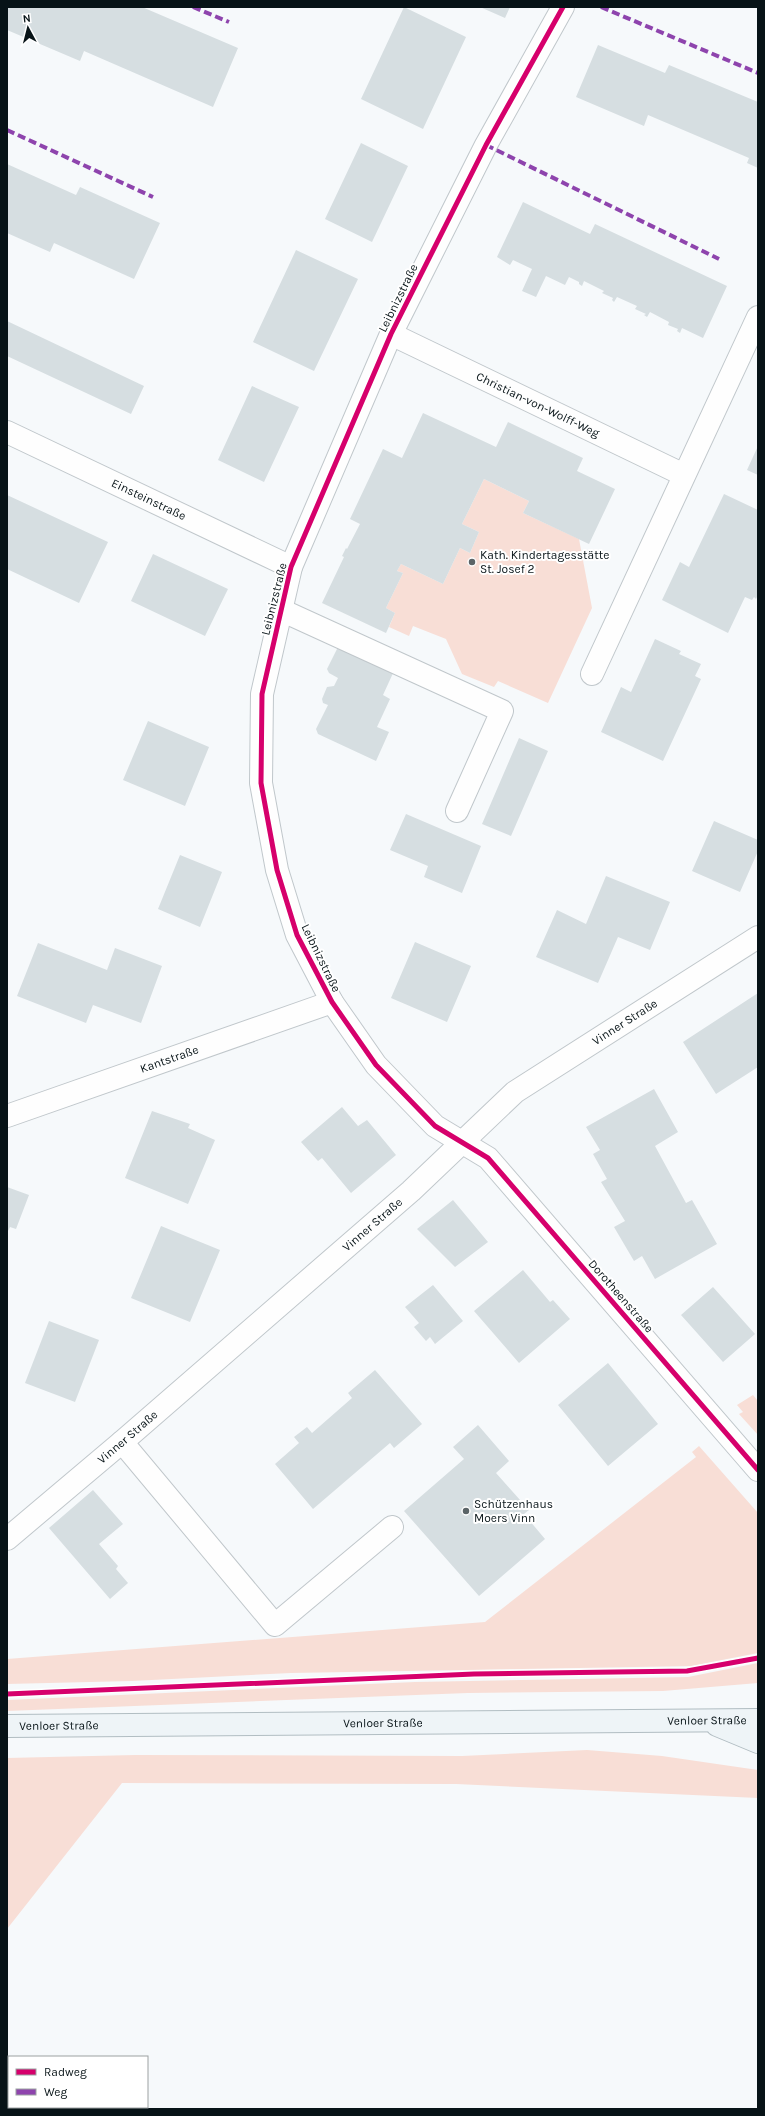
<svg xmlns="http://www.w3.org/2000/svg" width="765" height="2116" font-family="Karla,sans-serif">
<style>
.green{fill:#f8ded6}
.building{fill:#d6dee1}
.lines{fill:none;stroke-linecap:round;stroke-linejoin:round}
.minor-casing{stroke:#c0c7cb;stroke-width:24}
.major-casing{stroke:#b1bdc2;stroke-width:24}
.minor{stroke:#fefefe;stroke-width:22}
.major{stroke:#eef4f7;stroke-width:22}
.quiet{stroke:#8e44ad;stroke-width:4;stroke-dasharray:8 4;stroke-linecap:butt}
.cycleway-casing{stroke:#fff;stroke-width:8}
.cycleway{stroke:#d6006c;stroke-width:5}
.poi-dot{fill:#5b6467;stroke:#fff;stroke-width:1.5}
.labels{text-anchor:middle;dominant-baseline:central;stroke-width:4;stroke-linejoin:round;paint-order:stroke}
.street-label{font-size:12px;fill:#071317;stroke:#fff}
.poi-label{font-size:12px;fill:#071317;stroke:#fff;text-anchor:start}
</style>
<rect width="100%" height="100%" fill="#f6f9fb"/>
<!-- green -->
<path class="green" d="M484,479L529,501L523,513L579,539L592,608L548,703L498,681L494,687L462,674L446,639L413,626L409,636L389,627L395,613L386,608L403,573L397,571L401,564L443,584L460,548L470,553L479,532L462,524Z
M753,1395L758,1401V1435L739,1414L743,1412L737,1405Z
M699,1446L758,1513V1653L691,1666L291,1673L132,1681L7,1684V1659L485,1622L696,1457L692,1452Z
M758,1663V1683L663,1691L468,1693L7,1711V1700L415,1682L688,1677Z
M587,1750L662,1756L758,1770V1798L456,1784L122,1783L7,1929V1758L135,1755L462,1756Z"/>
<!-- building -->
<path class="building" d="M7,7H142L238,48L213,107L84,51L80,61L7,30Z
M404,7L466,37L423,129L361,99Z
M480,7H510L505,18Z
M598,45L665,73L669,65L758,102V168L747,163L749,158L648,115L644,126L576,97Z
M361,143L408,166L372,242L325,219Z
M7,164L76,195L80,187L160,223L134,279L54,243L50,252L7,233Z
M523,202L590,234L595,224L727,286L703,338L682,328L680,333L677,331L678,329L668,325L669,322L650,312L647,317L644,315L646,314L635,309L637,306L617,297L614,302L612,300L613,298L602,293L604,291L584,281L582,286L579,284V282L569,277L565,285L546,276L536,297L522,291L532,269L513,260L510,265L497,257Z
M296,250L358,279L314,371L253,342Z
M7,321L144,386L131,414L7,356Z
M252,386L299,407L264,482L218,460Z
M423,413L496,447L508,422L583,458L577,471L615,489L589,544L523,513L529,501L484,479L462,524L479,532L470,553L460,548L443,584L401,564L397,571L403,573L386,608L395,613L386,633L322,603L344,557L342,556L346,548L347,549L360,524L350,519L383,449L402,458Z
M758,446V475L747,470Z
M724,494L758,510V595L756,599L754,597L752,600L745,597L728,633L662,600L680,562L689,567Z
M7,495L108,542L79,603L7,569Z
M153,554L228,589L205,636L131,601Z
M655,639L681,651L679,654L701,664L695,676L701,679L663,761L601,732L621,687L631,692Z
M341,647L394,671L383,695L390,699L377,727L389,732L376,761L318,734L316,729L328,705L323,703L322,699L327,687L334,686L338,678L329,673L327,669L337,649Z
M148,721L209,747L185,806L123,780Z
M519,738L548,751L511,836L482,824Z
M406,814L481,846L462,893L424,877L428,866L390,850Z
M714,821L758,840V851L740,892L692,871Z
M180,855L222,872L200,927L158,909Z
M606,876L670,902L650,950L618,937L598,983L536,957L557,910L586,924Z
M415,942L471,966L447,1022L391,998Z
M38,943L107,970L115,948L162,966L141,1023L93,1005L86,1023L17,996Z
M758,993V1067L716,1094L683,1042Z
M654,1089L678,1132L655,1146L686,1203L692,1200L717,1244L655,1279L642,1256L634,1261L614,1227L625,1221L601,1182L607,1179L593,1154L600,1150L586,1127Z
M342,1107L358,1126L367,1120L396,1155L351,1193L322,1158L318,1161L301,1142Z
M152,1111L190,1124L188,1128L215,1140L188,1204L125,1178Z
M7,1187L29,1195L16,1229L10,1227L7,1233Z
M453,1200L488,1242L455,1267L417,1229Z
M161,1226L220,1250L190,1322L131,1298Z
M523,1270L550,1302L553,1300L570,1319L519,1363L474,1311Z
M433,1285L463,1321L435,1344L430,1337L426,1341L414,1327L419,1323L405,1307Z
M713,1287L755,1334L723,1362L681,1315Z
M49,1321L99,1340L75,1402L25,1383Z
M608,1363L658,1424L608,1466L558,1405Z
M375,1370L422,1424L394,1448L390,1443L313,1509L275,1464L299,1443L294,1437L307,1427L312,1433L352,1398L348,1393Z
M478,1425L509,1461L496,1473L529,1510L524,1514L545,1539L479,1596L404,1511L464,1459L453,1447Z
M93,1490L123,1524L99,1544L118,1566L116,1569L128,1583L110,1599L49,1528Z"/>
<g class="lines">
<defs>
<g id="minor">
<path d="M563,7L486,145L391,334L291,567L262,694L261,783L277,870L297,935L332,1002L376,1065L435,1126L488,1158L758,1470"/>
<path id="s1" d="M391,334L684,475"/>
<path id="s2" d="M7,432L291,567"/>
<path d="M281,610L502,711L457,811"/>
<path d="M592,674L758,317"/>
<path id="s3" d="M7,1116L332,1002"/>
<path d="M122,1442L275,1625L392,1527"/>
<path id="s4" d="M7,1539L122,1442L411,1191L515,1092L758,937"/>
</g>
<g id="major">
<path d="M717,1725L758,1742"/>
<path id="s5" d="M7,1726L758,1720"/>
</g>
</defs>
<!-- minor casing -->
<use href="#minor" class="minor-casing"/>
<!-- major casing -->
<use href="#major" class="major-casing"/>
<!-- minor -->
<use href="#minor" class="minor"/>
<!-- major -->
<use href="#major" class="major"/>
<!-- quiet -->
<path class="quiet" d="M193,7L229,22
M601,7L758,73
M7,130L153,197
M486,145L719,259"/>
<defs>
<path id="cycleway" d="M563,7L486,145L391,334L291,567L262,694L261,783L277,870L297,935L332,1002L376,1065L435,1126L488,1158L758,1470
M7,1694L474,1674L687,1671L758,1658"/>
</defs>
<!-- cycleway casing -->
<use href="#cycleway" class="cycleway-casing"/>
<!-- cycleway -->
<use href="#cycleway" class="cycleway"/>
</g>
<!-- markers -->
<g class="poi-dot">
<circle cx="472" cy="562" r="4"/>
<circle cx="466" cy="1511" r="4"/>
</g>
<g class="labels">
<!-- street labels -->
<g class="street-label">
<text transform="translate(398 298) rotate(-64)">Leibnizstraße</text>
<text stroke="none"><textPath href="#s1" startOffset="163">Christian-von-Wolff-Weg</textPath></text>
<text stroke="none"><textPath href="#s2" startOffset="157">Einsteinstraße</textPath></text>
<text transform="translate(274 599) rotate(-76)">Leibnizstraße</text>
<text transform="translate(321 958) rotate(64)">Leibnizstraße</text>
<text stroke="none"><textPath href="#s4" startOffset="807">Vinner Straße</textPath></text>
<text stroke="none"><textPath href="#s3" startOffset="172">Kantstraße</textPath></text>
<text stroke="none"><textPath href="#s4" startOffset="482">Vinner Straße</textPath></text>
<text transform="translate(621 1296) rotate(49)">Dorotheenstraße</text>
<text stroke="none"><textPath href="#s4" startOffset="158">Vinner Straße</textPath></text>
<text stroke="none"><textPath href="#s5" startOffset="700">Venloer Straße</textPath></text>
<text stroke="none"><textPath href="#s5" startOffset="376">Venloer Straße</textPath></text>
<text stroke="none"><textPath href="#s5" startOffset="52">Venloer Straße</textPath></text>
</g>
<!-- poi labels -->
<g class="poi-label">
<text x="480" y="555">Kath. Kindertagesstätte<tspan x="480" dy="14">St. Josef 2</tspan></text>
<text x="474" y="1504">Schützenhaus<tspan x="474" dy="14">Moers Vinn</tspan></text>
</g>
</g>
<!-- border -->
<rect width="765" height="2116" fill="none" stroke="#071317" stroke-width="16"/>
<!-- legend -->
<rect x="8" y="2056" width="140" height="52" fill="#ffffff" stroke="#9ca1a2"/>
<rect x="16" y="2069" width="20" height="6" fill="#d6006c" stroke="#9ca1a2"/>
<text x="44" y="2076" font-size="12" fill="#071317">Radweg</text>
<rect x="16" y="2089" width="20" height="6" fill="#8e44ad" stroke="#9ca1a2"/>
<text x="44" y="2096" font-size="12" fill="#071317">Weg</text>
<!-- north arrow -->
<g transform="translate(28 28) rotate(353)" stroke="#ffffff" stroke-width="3" paint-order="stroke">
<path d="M0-3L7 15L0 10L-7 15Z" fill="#071317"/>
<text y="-6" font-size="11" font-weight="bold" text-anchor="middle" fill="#071317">N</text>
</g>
</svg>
